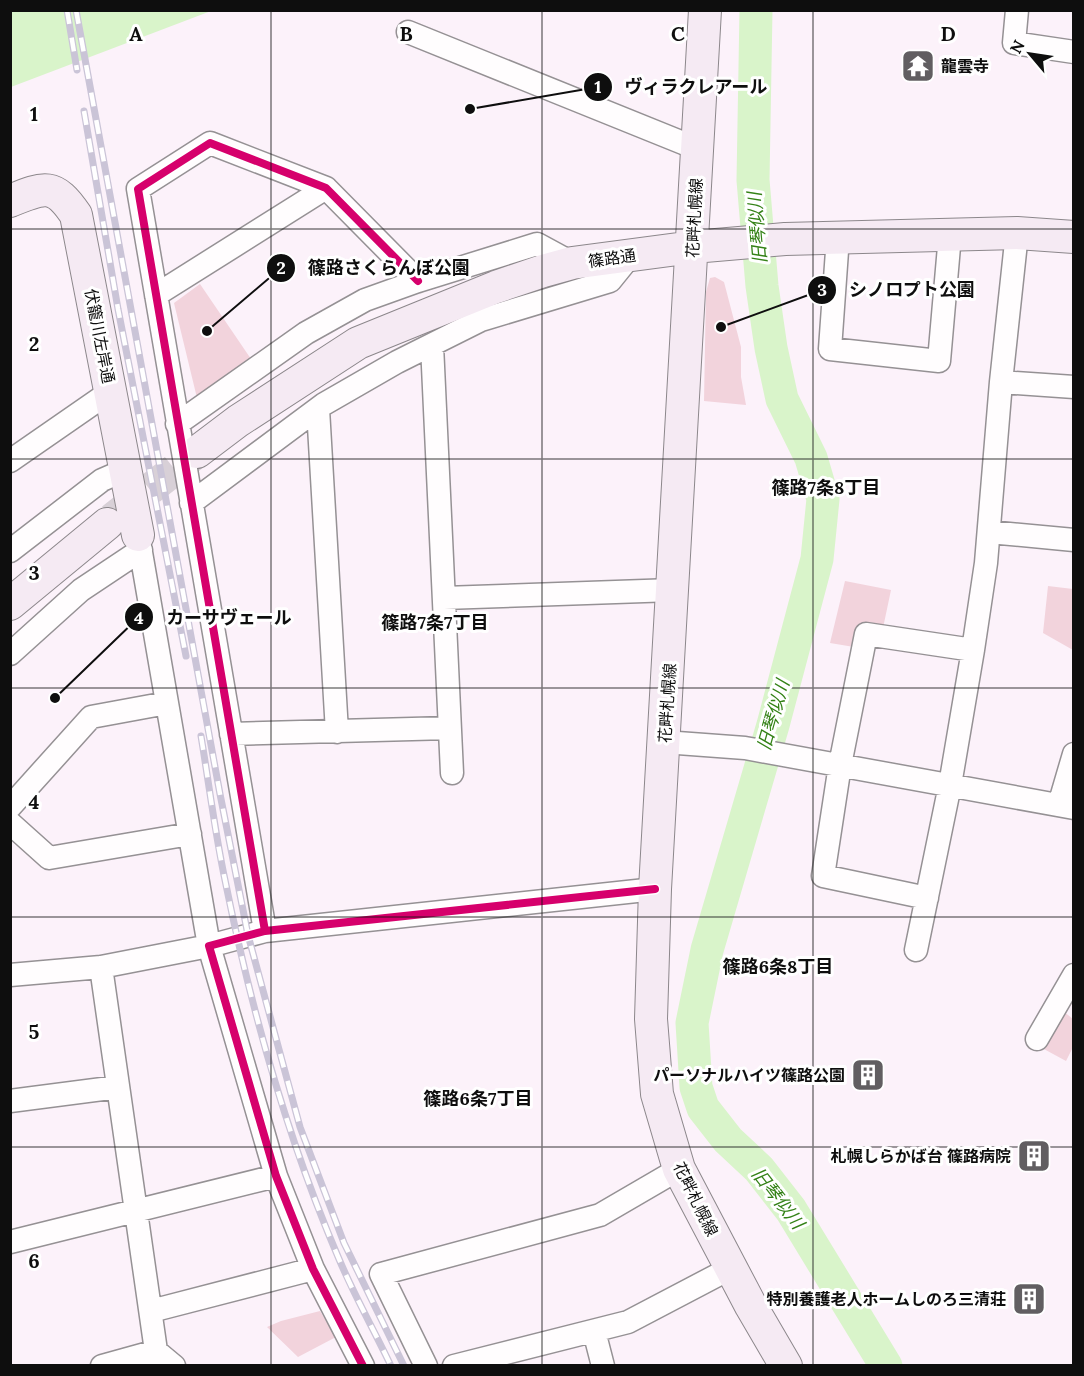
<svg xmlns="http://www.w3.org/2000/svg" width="1084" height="1376" font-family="Lora,'Noto Sans JP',serif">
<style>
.green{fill:#f2d3dc}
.water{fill:#d9f4ca}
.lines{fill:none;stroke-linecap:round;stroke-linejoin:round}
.river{stroke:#d9f4ca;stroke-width:33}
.secondary-tunnel{stroke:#d8d0d7;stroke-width:32;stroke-dasharray:32 16;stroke-linecap:butt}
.street-casing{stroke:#959194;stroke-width:25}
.secondary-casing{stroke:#8c878b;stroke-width:34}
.street{stroke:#fffdfe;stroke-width:22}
.secondary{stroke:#f5eaf3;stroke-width:32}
.rail-casing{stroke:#cac4d7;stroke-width:7}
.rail{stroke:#fff;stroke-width:4.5;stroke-dasharray:14;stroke-linecap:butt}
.cycleway-casing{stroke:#fff;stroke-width:11}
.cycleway{stroke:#d6006c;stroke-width:8}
.grid{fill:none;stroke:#0e0e0e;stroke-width:1.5;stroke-opacity:0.55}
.labels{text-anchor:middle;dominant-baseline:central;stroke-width:6;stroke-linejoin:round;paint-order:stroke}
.poi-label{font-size:16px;font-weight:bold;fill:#0e0e0e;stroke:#fff;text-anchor:end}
.street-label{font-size:16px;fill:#0e0e0e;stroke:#fff}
.water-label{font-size:18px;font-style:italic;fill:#348217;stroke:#fff}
.neighbourhood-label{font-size:18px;font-weight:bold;fill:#0e0e0e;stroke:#fff}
.grid-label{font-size:20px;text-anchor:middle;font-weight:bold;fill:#0e0e0e;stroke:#fff;stroke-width:6;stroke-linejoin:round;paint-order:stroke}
.leader{fill:none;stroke:#0e0e0e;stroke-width:2}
.callout-dot{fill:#0e0e0e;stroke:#fff;stroke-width:2}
.mark-label{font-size:18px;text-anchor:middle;font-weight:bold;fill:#fff}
.callout-label{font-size:18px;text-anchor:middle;font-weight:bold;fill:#0e0e0e;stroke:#fff;stroke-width:6;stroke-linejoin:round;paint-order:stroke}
</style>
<rect width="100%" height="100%" fill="#fcf2fa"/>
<!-- green -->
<path class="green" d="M715,277L724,282L741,347V377L746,405L704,401L706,292L710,278Z
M200,284L251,359L197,398L174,303Z
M845,581L891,590L883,628L860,624L854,647L830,643Z
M1048,586L1073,589V650L1043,633Z
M1063,1011L1073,1019V1047L1066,1061L1042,1048Z
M320,1311L336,1337L298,1357L267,1327L281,1321Z"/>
<!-- water -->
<path class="water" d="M11,10H211V11L11,87Z"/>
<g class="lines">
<!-- river -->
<path class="river" d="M756,10L753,180L762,286L771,348L782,399L811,458L823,499L817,559L773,725L707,950L692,1023L696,1087L703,1108L728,1140L759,1169L791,1210L886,1366"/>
<!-- secondary-tunnel -->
<path class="secondary-tunnel" d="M112,519L197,452"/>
<defs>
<path id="street" d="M1017,10L1014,43L1074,52
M408,32L698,149
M838,237L830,349L939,361L950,235
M156,295L326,188
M432,345L452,773
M1001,382L1074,387
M318,409L337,732
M177,424L306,333L365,300L418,281L537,244L572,263
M10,461L111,391
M191,503L324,404L397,362L481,320L610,281L631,255
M989,532L1074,540
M10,551L102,480L125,470
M444,598L673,590
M10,654L81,590L141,550
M231,734L449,728
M664,742L745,748L1074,808
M1059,805L1074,754
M10,807L91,717L167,703
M10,823L49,858L190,834
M927,898L823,876L840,765L866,634L973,650
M265,931L138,189L210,143L326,188L418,281
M916,950L950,785L973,650L986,563L1001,382L1017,233
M101,967L156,1351L174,1366
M10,975L101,967L209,946L138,535
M1037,1039L1074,975
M10,1101L118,1087
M10,1242L276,1176
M151,1311L313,1269
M594,1331L603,1366
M102,1366L156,1351
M363,1366L313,1269L276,1176L209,946L265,931L655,889
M426,1366L381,1274L600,1215L679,1169
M454,1366L628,1322L731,1268"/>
<path id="secondary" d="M705,10L655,889L651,1019L657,1094L679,1169L751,1306L786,1366
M10,201C44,187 54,182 76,215L138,535
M197,452L238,421L358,343L496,287L543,271L572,263L693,247L785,239L1017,233L1074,237
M10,604L107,524"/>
</defs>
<!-- street casing -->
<use href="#street" class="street-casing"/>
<!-- secondary casing -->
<use href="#secondary" class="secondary-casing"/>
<!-- street -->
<use href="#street" class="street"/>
<!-- secondary -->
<use href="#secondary" class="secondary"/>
<defs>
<path id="rail" d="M67,10L77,70
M76,10L220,794L248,935L300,1127L344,1243L404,1366
M84,111L118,309L186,656
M201,736C209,784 215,833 225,880C251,1009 287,1138 339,1259C354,1295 374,1330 391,1366"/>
</defs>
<!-- rail casing -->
<use href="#rail" class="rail-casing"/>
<!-- rail -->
<use href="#rail" class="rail"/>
<defs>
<path id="cycleway" d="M265,931L138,189L210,143L326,188L418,281
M363,1366L313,1269L276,1176L209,946L265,931L655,889"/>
</defs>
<!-- cycleway casing -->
<use href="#cycleway" class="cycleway-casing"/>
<!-- cycleway -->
<use href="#cycleway" class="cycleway"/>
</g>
<!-- grid -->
<path class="grid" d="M271,10V1366M542,10V1366M813,10V1366M10,229H1074M10,459H1074M10,688H1074M10,917H1074M10,1147H1074"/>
<!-- icons -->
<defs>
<symbol id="temple-square" viewBox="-11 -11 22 22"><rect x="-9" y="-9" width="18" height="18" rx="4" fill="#615e61" stroke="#fff"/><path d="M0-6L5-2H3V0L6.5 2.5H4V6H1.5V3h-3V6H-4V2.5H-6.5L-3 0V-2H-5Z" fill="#fff"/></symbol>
<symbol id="building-square" viewBox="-11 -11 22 22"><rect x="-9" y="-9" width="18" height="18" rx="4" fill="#615e61" stroke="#fff"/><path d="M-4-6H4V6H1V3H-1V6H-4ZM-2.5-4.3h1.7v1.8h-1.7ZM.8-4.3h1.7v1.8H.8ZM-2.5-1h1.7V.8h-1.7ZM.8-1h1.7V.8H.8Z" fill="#fff"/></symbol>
</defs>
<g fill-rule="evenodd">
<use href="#temple-square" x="899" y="47" width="38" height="38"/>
<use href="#building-square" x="849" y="1056" width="38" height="38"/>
<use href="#building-square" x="1015" y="1137" width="38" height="38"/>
<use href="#building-square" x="1010" y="1280" width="38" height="38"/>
</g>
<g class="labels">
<!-- poi labels -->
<g class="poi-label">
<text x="941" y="66" text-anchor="start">龍雲寺</text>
<text x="845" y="1075">パーソナルハイツ篠路公園</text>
<text x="1011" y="1156">札幌しらかば台 篠路病院</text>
<text x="1006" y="1299">特別養護老人ホームしのろ三清荘</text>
</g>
<!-- street labels -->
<g class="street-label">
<text transform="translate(694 218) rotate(-87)">花畔札幌線</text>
<text transform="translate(612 258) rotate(-8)">篠路通</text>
<text transform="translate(100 336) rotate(79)">伏籠川左岸通</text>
<text transform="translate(667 703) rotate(-86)">花畔札幌線</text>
<text transform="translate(696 1199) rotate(64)">花畔札幌線</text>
</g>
<!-- water labels -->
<g class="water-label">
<text transform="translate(757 228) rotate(-95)">旧琴似川</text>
<text transform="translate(773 715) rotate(-74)">旧琴似川</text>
<text transform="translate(778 1198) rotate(52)">旧琴似川</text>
</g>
<!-- neighbourhood labels -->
<g class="neighbourhood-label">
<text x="826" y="487">篠路7条8丁目</text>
<text x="435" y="622">篠路7条7丁目</text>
<text x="778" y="966">篠路6条8丁目</text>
<text x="478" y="1098">篠路6条7丁目</text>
</g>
</g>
<g class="grid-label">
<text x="136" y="41">A</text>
<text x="406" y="41">B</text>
<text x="678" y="41">C</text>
<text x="948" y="41">D</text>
<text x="34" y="121">1</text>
<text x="34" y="351">2</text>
<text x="34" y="580">3</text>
<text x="34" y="809">4</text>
<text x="34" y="1039">5</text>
<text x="34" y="1268">6</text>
</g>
<!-- callouts -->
<path class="leader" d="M470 109L598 87M207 331L281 268M721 327L822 290M55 698L139 617"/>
<g class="callout-dot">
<circle cx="470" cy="109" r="6"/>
<circle cx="207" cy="331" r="6"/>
<circle cx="721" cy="327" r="6"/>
<circle cx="55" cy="698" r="6"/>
<circle cx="598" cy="87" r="15"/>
<circle cx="281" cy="268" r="15"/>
<circle cx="822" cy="290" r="15"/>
<circle cx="139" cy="617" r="15"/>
</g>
<g class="mark-label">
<text x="598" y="93">1</text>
<text x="281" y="274">2</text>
<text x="822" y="296">3</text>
<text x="139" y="624">4</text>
</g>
<g class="callout-label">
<text x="696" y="93">ヴィラクレアール</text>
<text x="389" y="274">篠路さくらんぼ公園</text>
<text x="912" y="296">シノロプト公園</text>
<text x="229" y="624">カーサヴェール</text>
</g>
<!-- border -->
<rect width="1084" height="1376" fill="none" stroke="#0e0e0e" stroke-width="24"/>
<!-- north arrow -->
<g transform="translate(1030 54) rotate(299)" stroke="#ffffff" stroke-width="4.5" paint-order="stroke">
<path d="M0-4.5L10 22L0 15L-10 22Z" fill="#0e0e0e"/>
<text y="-9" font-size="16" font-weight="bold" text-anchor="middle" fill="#0e0e0e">N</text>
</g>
</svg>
